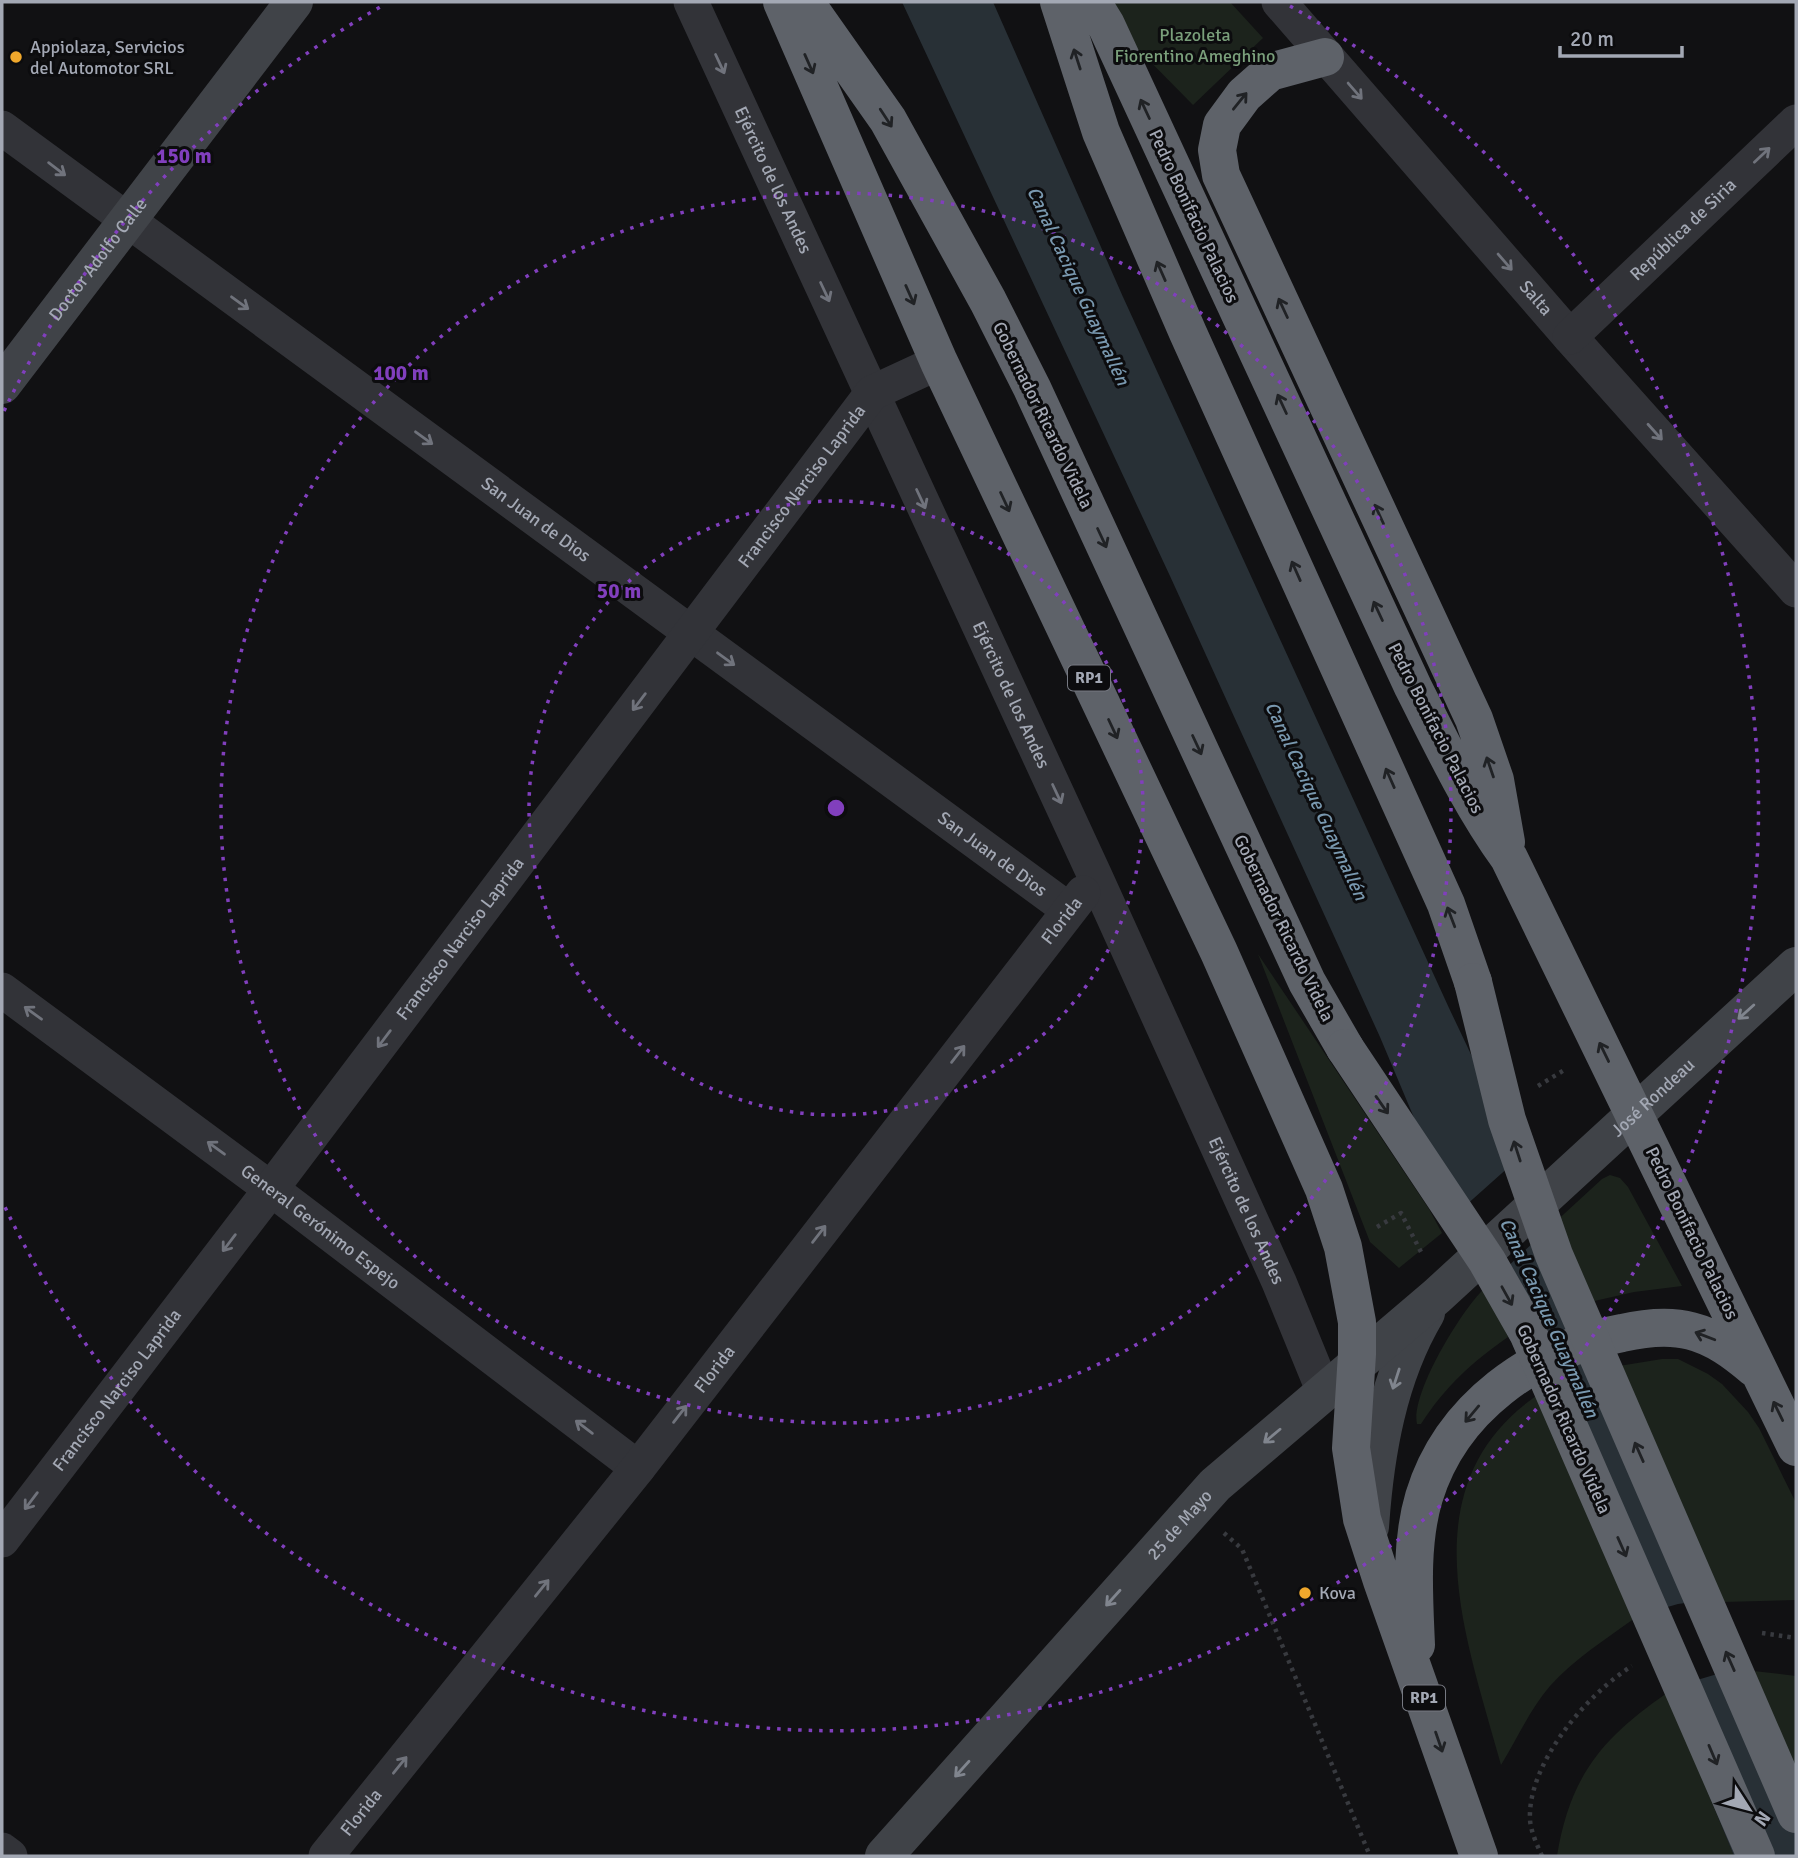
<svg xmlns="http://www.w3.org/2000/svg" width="1798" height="1858" font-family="Signika,sans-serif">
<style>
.green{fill:#1c231c}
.water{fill:#283036}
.pier{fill:#111113}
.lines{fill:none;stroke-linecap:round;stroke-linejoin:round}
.path{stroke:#383a3f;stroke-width:4.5;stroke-dasharray:3.5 5;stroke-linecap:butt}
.street{stroke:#323338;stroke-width:35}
.secondary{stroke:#404348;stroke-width:38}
.highway{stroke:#5e6269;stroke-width:38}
.highway-bridge{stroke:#5e6269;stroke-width:38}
.oneway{stroke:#202225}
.oneway2{stroke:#70737c}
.oneway3{stroke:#80858e}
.ring{fill:none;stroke:#813fbd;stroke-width:3.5;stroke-dasharray:3.5 7}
.poi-dot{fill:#f0a82c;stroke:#0c0c0e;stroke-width:2.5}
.labels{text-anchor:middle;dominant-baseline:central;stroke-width:6;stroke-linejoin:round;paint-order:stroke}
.shield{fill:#0c0c0e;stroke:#767982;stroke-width:2}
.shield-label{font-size:16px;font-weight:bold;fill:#a3a8b4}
.park-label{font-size:18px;fill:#7a9f7b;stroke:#0c0c0e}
.poi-label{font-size:18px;fill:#a3a8b4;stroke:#0c0c0e;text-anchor:start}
.street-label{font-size:18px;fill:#a3a8b4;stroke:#0c0c0e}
.water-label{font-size:19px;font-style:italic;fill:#7998af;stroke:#0c0c0e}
.centre{fill:#813fbd;stroke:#0c0c0e;stroke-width:3.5}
.ring-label{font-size:21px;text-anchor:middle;font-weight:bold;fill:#813fbd;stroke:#0c0c0e;stroke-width:6;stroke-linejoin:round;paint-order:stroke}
</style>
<rect width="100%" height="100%" fill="#111113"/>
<!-- green -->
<path class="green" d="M1110,2H1230L1263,38L1193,105L1126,37Z
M1258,954L1429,1209L1442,1233L1399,1268L1370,1242Z
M1610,1175L1620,1178L1628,1187L1682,1286L1634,1292L1590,1302L1552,1225L1602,1179Z
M1486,1287L1508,1337C1472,1362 1445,1387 1421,1424H1417C1410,1394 1463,1307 1486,1287Z
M1662,1359H1678L1708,1374L1722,1384L1748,1412L1759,1428L1796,1503V1600L1723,1602L1619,1366Z
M1536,1396L1635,1618C1606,1639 1574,1659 1550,1686C1530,1709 1517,1739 1501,1765C1467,1640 1406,1487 1536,1396Z
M1754,1671L1796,1676V1768Z
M1667,1693L1734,1856H1557C1570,1776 1602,1738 1667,1693Z"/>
<!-- water -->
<path class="water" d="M902,2H993L1123,297L1449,1008L1523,1164L1796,1768V1856H1734L1667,1693L1455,1215L1380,1037L1170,576Z"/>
<!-- pier -->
<path class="pier" d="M1520,1157L1552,1225L1486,1287L1455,1215Z
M1700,1601L1724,1672L1687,1683L1657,1610L1678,1604Z"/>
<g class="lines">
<!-- path -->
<path class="path" d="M1538,1086L1566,1069
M1377,1227L1401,1213L1421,1252L1423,1250
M1224,1533L1242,1549L1370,1856
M1762,1633L1796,1638
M1542,1856C1537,1845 1531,1832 1530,1820C1527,1764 1587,1694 1632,1666"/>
<!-- street -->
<g class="street">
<path id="s1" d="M691,2L1095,876L1279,1282L1324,1392"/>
<path id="s2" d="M1279,2L1570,337L1796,590"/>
<path id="s3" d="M2,128L1069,910"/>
<path id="s4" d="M1570,337L1796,122"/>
<path id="s5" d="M2,990L271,1189L638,1468"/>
<path id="s6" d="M2,1540L271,1189L872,393L939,362"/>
<path d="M2,1850L10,1856"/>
<path id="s7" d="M326,1856L638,1468L1083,893"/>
</g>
<!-- secondary -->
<g class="secondary">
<path id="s8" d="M2,385L294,2"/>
<path d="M1370,1527C1375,1453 1388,1377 1426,1313"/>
<path id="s9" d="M884,1856L1215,1485L1437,1296L1796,966"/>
</g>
<!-- highway -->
<path class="highway" d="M782,2L939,362L1219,952L1324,1189L1343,1247L1357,1322V1354L1351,1448L1362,1519L1382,1581L1479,1856
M805,2L888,120L988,301L1032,388L1307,982L1345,1048
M1059,2L1101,132L1188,333L1446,904L1473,982
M1092,2L1106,25L1413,687C1443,746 1470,804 1509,858L1796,1447
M1325,57L1270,72L1244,95L1222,125L1217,150L1221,175L1474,719L1495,780L1506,842
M1416,1645C1414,1597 1410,1544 1424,1497C1451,1408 1533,1350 1622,1333C1644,1328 1669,1325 1691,1331C1715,1337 1735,1352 1754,1368"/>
<!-- highway-bridge -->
<path class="highway-bridge" d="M1473,982L1507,1120L1554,1255L1796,1814
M1345,1048L1487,1261L1528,1333L1756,1856"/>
</g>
<!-- one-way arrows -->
<defs><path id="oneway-shaft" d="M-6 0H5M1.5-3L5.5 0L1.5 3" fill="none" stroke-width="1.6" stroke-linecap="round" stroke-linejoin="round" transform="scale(1.75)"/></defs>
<g class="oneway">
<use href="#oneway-shaft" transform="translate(1077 59) rotate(-108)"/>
<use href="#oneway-shaft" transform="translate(809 64) rotate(66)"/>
<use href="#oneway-shaft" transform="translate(1240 101) rotate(-51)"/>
<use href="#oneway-shaft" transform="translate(1145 109) rotate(-115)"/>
<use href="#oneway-shaft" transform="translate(886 118) rotate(57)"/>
<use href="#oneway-shaft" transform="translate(1161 271) rotate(-114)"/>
<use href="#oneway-shaft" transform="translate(910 295) rotate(66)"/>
<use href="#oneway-shaft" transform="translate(1283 308) rotate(-115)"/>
<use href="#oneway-shaft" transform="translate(1282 404) rotate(-115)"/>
<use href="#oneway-shaft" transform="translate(1005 502) rotate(65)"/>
<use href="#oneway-shaft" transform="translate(1379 514) rotate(-115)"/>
<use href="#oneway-shaft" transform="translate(1102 538) rotate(65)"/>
<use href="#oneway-shaft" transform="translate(1296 571) rotate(-114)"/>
<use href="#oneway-shaft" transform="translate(1378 611) rotate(-115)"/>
<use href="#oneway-shaft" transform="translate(1113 729) rotate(65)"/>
<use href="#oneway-shaft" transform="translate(1197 745) rotate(65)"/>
<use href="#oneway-shaft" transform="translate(1490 767) rotate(-109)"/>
<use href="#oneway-shaft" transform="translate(1390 778) rotate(-114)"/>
<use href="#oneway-shaft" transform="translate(1451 917) rotate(-111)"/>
<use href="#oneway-shaft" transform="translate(1604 1052) rotate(-116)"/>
<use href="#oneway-shaft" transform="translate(1382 1105) rotate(55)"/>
<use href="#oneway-shaft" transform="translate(1517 1151) rotate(-108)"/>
<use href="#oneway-shaft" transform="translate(1507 1296) rotate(61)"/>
<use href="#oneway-shaft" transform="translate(1705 1336) rotate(-159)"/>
<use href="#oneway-shaft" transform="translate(1778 1411) rotate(-116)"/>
<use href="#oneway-shaft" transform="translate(1472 1414) rotate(130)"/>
<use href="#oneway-shaft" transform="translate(1639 1452) rotate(-114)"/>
<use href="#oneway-shaft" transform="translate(1622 1547) rotate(66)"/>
<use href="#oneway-shaft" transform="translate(1730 1661) rotate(-114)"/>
<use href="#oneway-shaft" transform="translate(1439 1742) rotate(71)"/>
<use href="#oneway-shaft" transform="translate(1713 1755) rotate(67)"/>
</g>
<g class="oneway2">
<use href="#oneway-shaft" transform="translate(720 64) rotate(65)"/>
<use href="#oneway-shaft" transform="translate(1355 91) rotate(49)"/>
<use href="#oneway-shaft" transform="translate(1762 155) rotate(-43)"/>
<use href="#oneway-shaft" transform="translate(57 169) rotate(37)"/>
<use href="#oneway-shaft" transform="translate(1505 262) rotate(49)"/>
<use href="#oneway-shaft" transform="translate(825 292) rotate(65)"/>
<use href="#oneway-shaft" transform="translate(240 303) rotate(36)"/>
<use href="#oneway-shaft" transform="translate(1655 432) rotate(48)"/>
<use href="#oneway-shaft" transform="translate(424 438) rotate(36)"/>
<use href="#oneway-shaft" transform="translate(921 499) rotate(65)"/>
<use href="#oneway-shaft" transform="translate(726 659) rotate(36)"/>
<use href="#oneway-shaft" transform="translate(639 702) rotate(127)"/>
<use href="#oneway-shaft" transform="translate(1057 794) rotate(65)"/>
<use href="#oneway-shaft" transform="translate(33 1013) rotate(-144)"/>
<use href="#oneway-shaft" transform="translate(384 1039) rotate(127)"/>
<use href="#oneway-shaft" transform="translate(958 1054) rotate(-52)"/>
<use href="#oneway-shaft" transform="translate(216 1148) rotate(-144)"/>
<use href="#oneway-shaft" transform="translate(819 1234) rotate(-52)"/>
<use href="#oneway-shaft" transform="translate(229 1243) rotate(127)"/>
<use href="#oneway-shaft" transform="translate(680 1414) rotate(-52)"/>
<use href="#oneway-shaft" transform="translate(584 1427) rotate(-143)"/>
<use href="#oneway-shaft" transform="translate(31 1501) rotate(127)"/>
<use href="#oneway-shaft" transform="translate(542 1588) rotate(-51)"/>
<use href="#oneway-shaft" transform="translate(400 1765) rotate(-51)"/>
</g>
<g class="oneway3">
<use href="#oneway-shaft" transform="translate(1746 1012) rotate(138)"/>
<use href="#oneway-shaft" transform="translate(1396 1379) rotate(108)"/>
<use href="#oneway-shaft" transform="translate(1272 1436) rotate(140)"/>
<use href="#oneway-shaft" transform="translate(1113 1598) rotate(132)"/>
<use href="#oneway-shaft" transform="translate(962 1769) rotate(132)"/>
</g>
<!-- distance rings -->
<g class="ring">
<circle cx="836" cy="808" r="307"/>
<circle cx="836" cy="808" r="615"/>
<path d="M4 411A922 922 0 0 1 382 6M1290 6A922 922 0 1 1 4 1205"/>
</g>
<!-- markers -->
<g class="poi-dot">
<circle cx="16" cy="57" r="7"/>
<circle cx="1305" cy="1593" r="7"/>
</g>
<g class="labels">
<!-- shield labels -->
<g class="shield">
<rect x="1068" y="665.5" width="42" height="25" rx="5"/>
<rect x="1403" y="1685.5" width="42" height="25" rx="5"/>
</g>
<g class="shield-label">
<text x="1089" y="678">RP1</text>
<text x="1424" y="1698">RP1</text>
</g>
<!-- park labels -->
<g class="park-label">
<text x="1195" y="35">Plazoleta<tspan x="1195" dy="21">Fiorentino Ameghino</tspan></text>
</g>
<!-- poi labels -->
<g class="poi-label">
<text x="30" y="47">Appiolaza, Servicios<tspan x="30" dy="21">del Automotor SRL</tspan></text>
<text x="1319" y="1593">Kova</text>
</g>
<!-- street labels -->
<g class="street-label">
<text stroke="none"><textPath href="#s1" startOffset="196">Ejército de los Andes</textPath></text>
<text transform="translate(1194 216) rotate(65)">Pedro Bonifacio Palacios</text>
<text stroke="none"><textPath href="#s4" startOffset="156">República de Siria</textPath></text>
<text stroke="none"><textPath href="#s8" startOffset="158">Doctor Adolfo Calle</textPath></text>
<text stroke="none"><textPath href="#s2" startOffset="392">Salta</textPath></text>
<text transform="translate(1043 415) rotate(64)">Gobernador Ricardo Videla</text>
<text stroke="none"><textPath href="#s6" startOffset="1323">Francisco Narciso Laprida</textPath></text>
<text stroke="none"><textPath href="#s3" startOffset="662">San Juan de Dios</textPath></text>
<text stroke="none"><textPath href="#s1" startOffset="763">Ejército de los Andes</textPath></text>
<text transform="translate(1436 728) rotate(63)">Pedro Bonifacio Palacios</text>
<text stroke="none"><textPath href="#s3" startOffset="1228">San Juan de Dios</textPath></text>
<text stroke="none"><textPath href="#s7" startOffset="1190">Florida</textPath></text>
<text transform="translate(1284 928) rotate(64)">Gobernador Ricardo Videla</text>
<text stroke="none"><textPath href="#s6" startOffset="756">Francisco Narciso Laprida</textPath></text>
<text stroke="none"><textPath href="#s9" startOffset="1082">José Rondeau</textPath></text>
<text stroke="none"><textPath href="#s1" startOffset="1330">Ejército de los Andes</textPath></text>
<text stroke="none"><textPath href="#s5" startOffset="397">General Gerónimo Espejo</textPath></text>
<text transform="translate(1692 1233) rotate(64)">Pedro Bonifacio Palacios</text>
<text stroke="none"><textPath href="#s7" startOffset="623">Florida</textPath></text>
<text stroke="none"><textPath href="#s6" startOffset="189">Francisco Narciso Laprida</textPath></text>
<text transform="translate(1564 1419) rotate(66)">Gobernador Ricardo Videla</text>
<text stroke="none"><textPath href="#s9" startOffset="444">25 de Mayo</textPath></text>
<text stroke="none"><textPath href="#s7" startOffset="56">Florida</textPath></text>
</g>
<!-- water labels -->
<g class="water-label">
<text transform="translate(1078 286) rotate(65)">Canal Cacique Guaymallén</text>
<text transform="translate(1316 801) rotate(65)">Canal Cacique Guaymallén</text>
<text transform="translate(1549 1318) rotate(66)">Canal Cacique Guaymallén</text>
</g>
</g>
<circle cx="836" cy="808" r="10" class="centre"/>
<g class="ring-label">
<text x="184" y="163">150 m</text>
<text x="401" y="380">100 m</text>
<text x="619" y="598">50 m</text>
</g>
<!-- border -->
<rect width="1798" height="1858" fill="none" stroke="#a3a8b4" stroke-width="7"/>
<!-- north arrow -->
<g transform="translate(1749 1809) rotate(126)" stroke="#0c0c0e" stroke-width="5" paint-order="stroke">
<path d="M0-5L12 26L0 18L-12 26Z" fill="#a3a8b4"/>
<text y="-10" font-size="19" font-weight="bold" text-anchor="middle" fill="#a3a8b4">N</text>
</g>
<!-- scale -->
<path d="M1560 46v10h122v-10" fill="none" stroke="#a3a8b4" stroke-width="3.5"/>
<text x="1570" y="46" font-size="21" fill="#a3a8b4" stroke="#0c0c0e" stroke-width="5" paint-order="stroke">20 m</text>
</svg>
